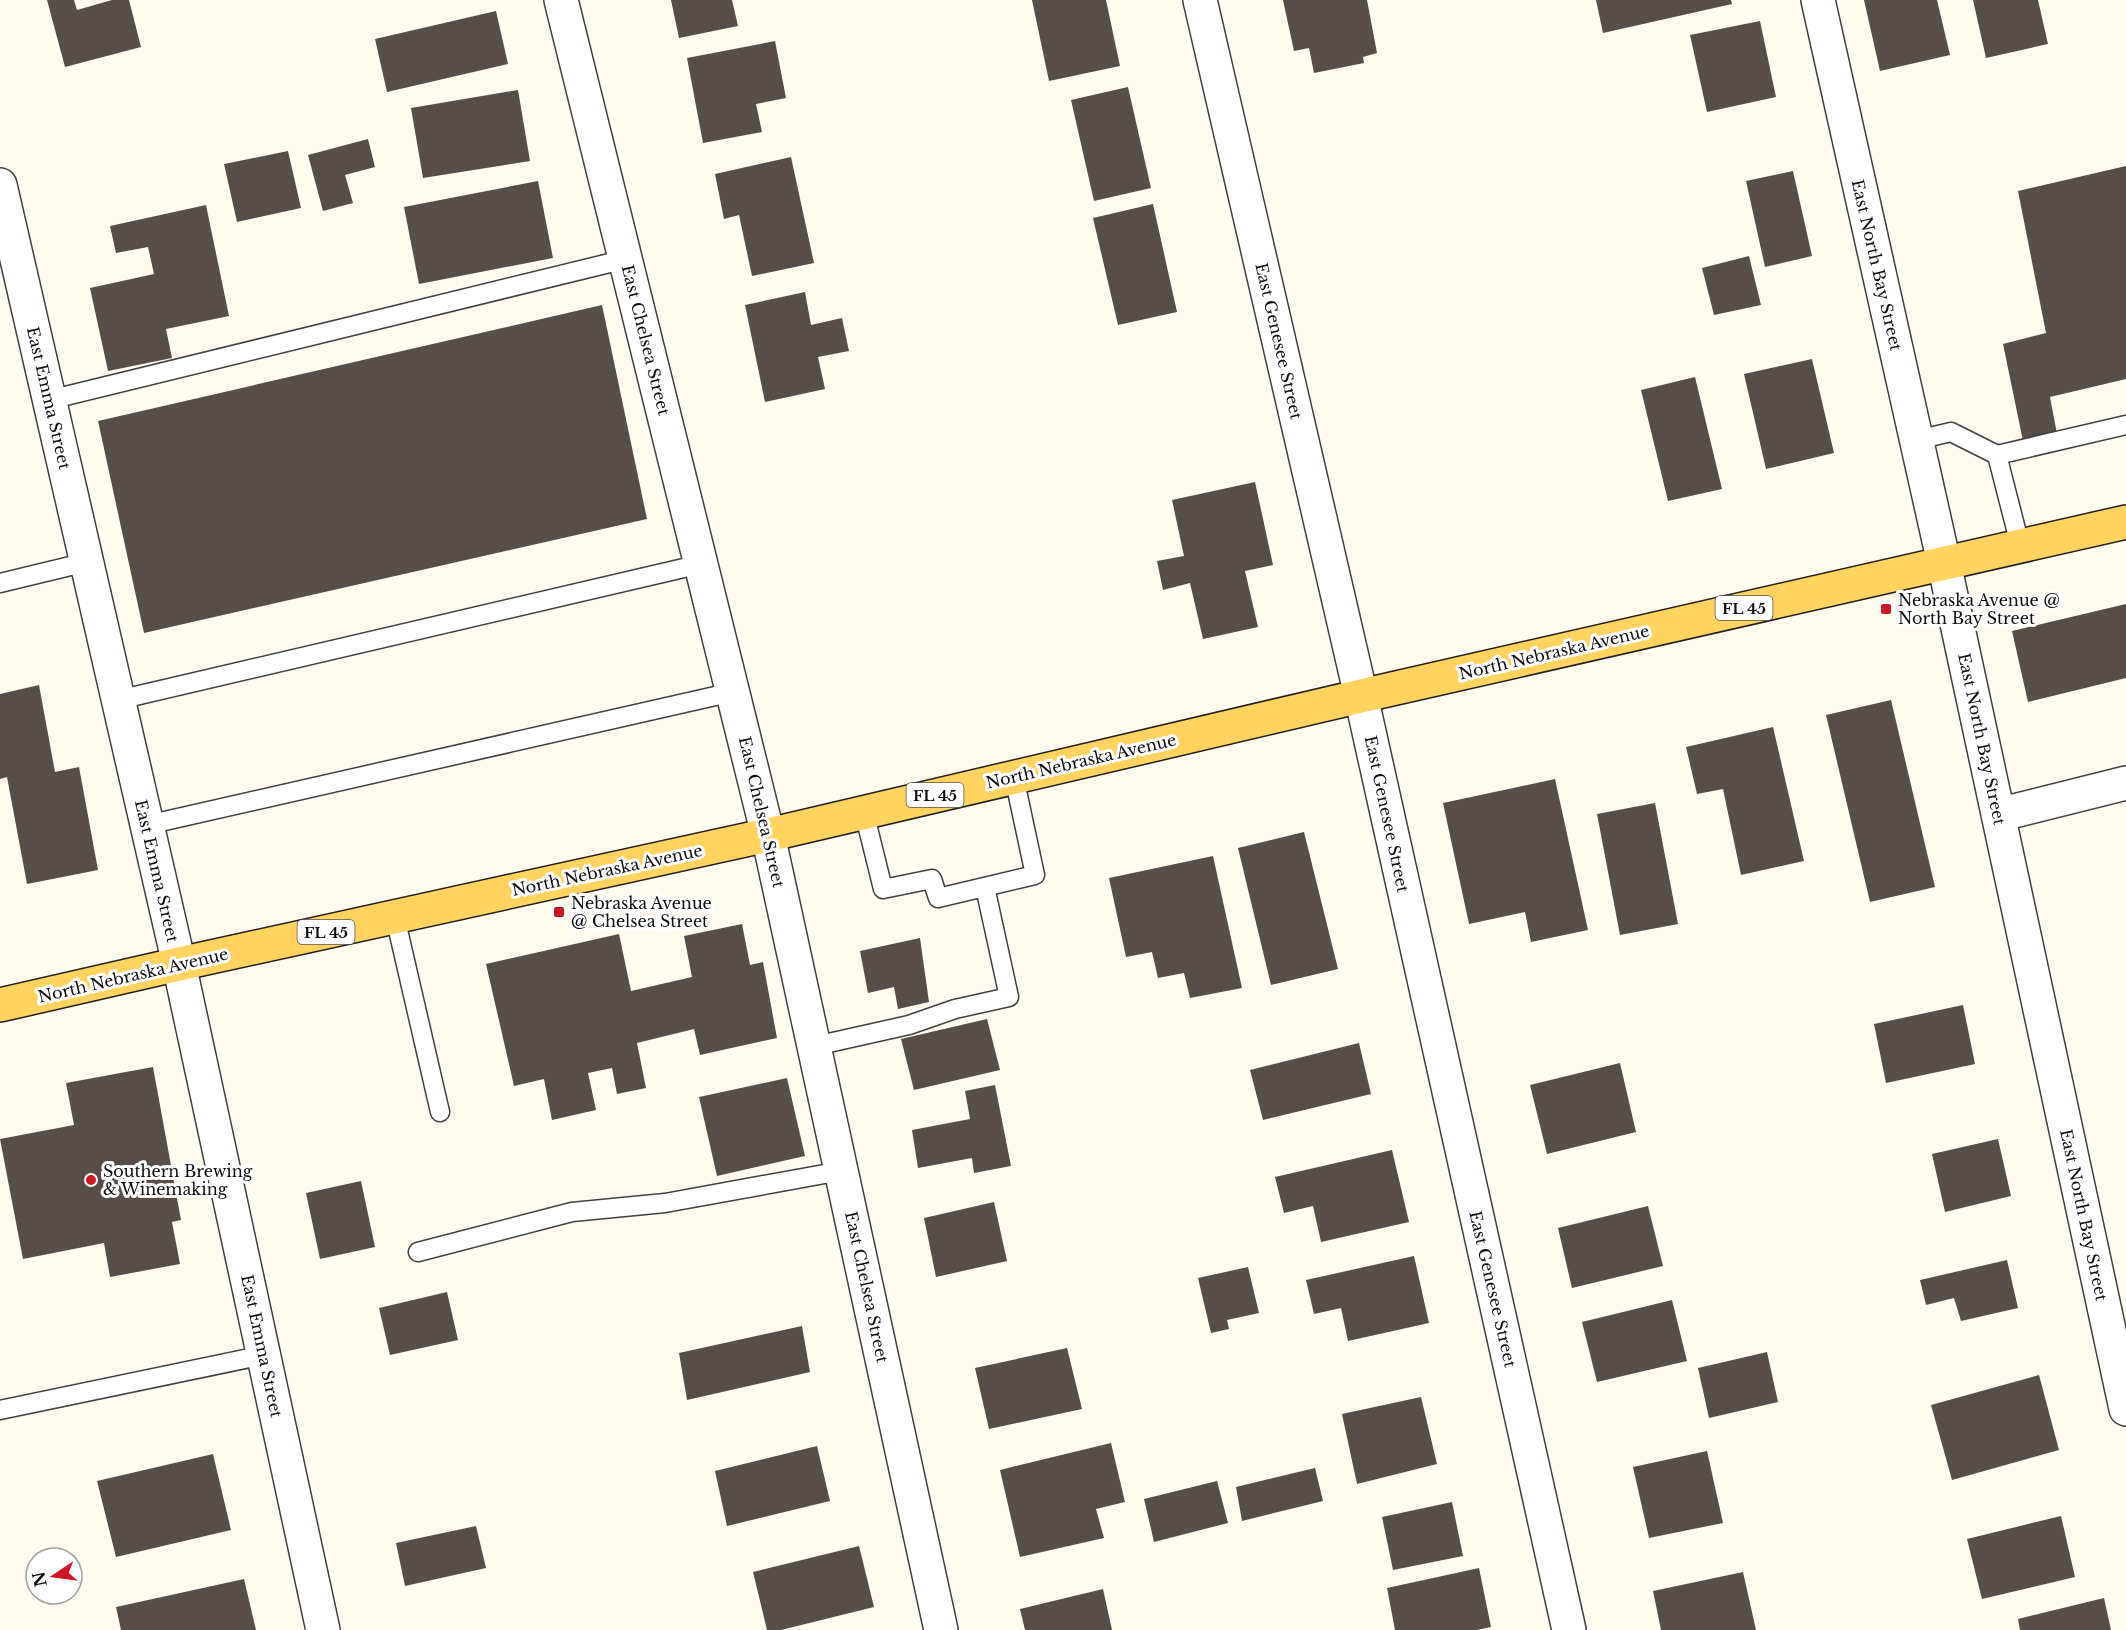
<svg xmlns="http://www.w3.org/2000/svg" width="2126" height="1630" font-family="'Libre Baskerville',serif">
<style>
.building{fill:#584e49}
.lines{fill:none;stroke-linecap:round;stroke-linejoin:round}
.lane-casing{stroke:#414141;stroke-width:21}
.street-casing{stroke:#414141;stroke-width:36}
.primary-casing{stroke:#1f1f1f;stroke-width:36}
.lane{stroke:#fff;stroke-width:18}
.street{stroke:#fff;stroke-width:33}
.primary{stroke:#ffd35f;stroke-width:33}
.poi-dot{fill:#ce1625;stroke:#fff;stroke-width:2}
.labels{text-anchor:middle;dominant-baseline:central;stroke-width:6;stroke-linejoin:round;paint-order:stroke}
.shield{fill:#fff;stroke:#565656;stroke-width:1.5}
.shield-label{font-size:15px;font-weight:bold;fill:#0e0e0e}
.street-label{font-size:16px;fill:#0e0e0e;stroke:#fff}
.poi-label{font-size:16px;fill:#0e0e0e;stroke:#fff;text-anchor:start}
</style>
<rect width="100%" height="100%" fill="#fffbef"/>
<!-- building -->
<path class="building" d="M47,0H74L77,10L112,0H129L141,47L65,67Z
M671,0H732L738,26L679,38Z
M1032,0H1106L1120,66L1049,81Z
M1283,0H1367L1377,53L1363,57L1364,63L1314,73L1309,48L1294,51Z
M1596,0H1731L1732,4L1603,33Z
M1864,0H1937L1950,55L1880,71Z
M1973,0H2038L2048,44L1986,58Z
M496,11L508,64L387,92L375,39Z
M1760,21L1776,97L1707,112L1690,35Z
M775,41L786,98L756,104L762,132L703,143L687,58Z
M1128,87L1151,188L1094,201L1071,100Z
M518,90L530,161L423,178L411,108Z
M368,139L375,167L345,175L353,203L323,211L308,155Z
M288,151L301,208L237,222L224,164Z
M791,157L814,263L752,276L739,215L724,219L715,174Z
M2126,166V379L2050,397L2057,434L2023,441L2003,344L2046,333L2018,191Z
M1793,171L1812,256L1765,267L1746,181Z
M538,181L553,258L419,284L404,207Z
M1153,204L1177,312L1118,325L1093,218Z
M206,205L229,316L166,329L172,358L108,371L90,288L154,274L148,247L116,253L110,226Z
M1749,256L1761,305L1714,315L1702,268Z
M805,292L811,325L842,318L849,351L818,357L825,389L765,402L745,305Z
M602,305L647,519L144,633L98,421Z
M1812,359L1834,453L1766,469L1744,374Z
M1695,377L1722,489L1668,501L1641,390Z
M1255,482L1273,565L1245,571L1258,627L1203,639L1190,583L1163,590L1157,561L1184,556L1172,500Z
M2126,604V678L2028,702L2012,631Z
M39,685L55,772L79,767L98,870L27,884L7,777L0,779V694Z
M1891,700L1935,887L1870,902L1826,715Z
M1773,727L1804,861L1741,875L1723,789L1697,794L1686,747Z
M1555,779L1588,930L1531,942L1525,912L1469,924L1443,803Z
M1655,803L1678,924L1620,935L1597,814Z
M1304,832L1338,969L1271,985L1238,848Z
M1213,856L1242,988L1190,998L1184,973L1158,978L1152,952L1126,957L1109,878Z
M742,924L750,965L763,962L777,1038L700,1055L694,1029L637,1043L646,1088L617,1094L612,1068L588,1073L596,1110L552,1120L544,1079L514,1086L486,964L619,934L631,991L692,977L684,936Z
M920,938L929,1002L898,1009L894,987L868,993L860,951Z
M1963,1005L1975,1064L1886,1083L1874,1024Z
M987,1019L1000,1070L914,1090L901,1039Z
M1359,1043L1371,1094L1263,1120L1250,1070Z
M1620,1063L1636,1132L1547,1154L1530,1085Z
M153,1067L181,1220L172,1222L180,1264L110,1277L104,1243L23,1259L0,1139L74,1125L66,1083Z
M787,1078L805,1156L717,1176L699,1097Z
M995,1085L1011,1166L974,1173L972,1158L918,1168L912,1130L970,1119L965,1091Z
M1998,1139L2011,1196L1945,1212L1932,1154Z
M1392,1150L1409,1222L1321,1242L1313,1206L1284,1213L1275,1177Z
M361,1181L375,1247L320,1259L306,1193Z
M994,1202L1007,1261L936,1277L924,1218Z
M1648,1206L1663,1266L1572,1288L1558,1228Z
M1414,1256L1429,1323L1348,1341L1341,1308L1314,1314L1306,1280Z
M2007,1260L2018,1308L1961,1321L1954,1298L1926,1305L1920,1280Z
M1248,1267L1259,1313L1227,1320L1229,1329L1211,1333L1198,1278Z
M447,1292L458,1340L390,1355L379,1308Z
M1672,1300L1687,1361L1597,1382L1582,1322Z
M802,1326L810,1372L687,1400L679,1353Z
M1067,1348L1082,1409L989,1429L975,1368Z
M1767,1352L1778,1402L1709,1418L1698,1368Z
M2039,1375L2059,1450L1952,1480L1931,1405Z
M1421,1397L1437,1464L1357,1484L1342,1414Z
M1111,1443L1125,1502L1096,1509L1104,1538L1020,1557L1000,1470Z
M817,1446L830,1501L727,1526L715,1471Z
M1707,1451L1723,1523L1649,1538L1633,1467Z
M213,1454L231,1530L116,1557L97,1481Z
M1315,1468L1323,1501L1242,1521L1236,1487Z
M1217,1481L1228,1523L1154,1542L1144,1499Z
M1452,1502L1463,1556L1393,1570L1382,1517Z
M2061,1516L2075,1577L1982,1599L1967,1539Z
M476,1526L486,1568L405,1586L396,1543Z
M859,1546L874,1607L781,1630H767L753,1572Z
M1479,1568L1491,1627L1477,1630H1395L1387,1588Z
M1743,1572L1756,1630H1661L1653,1591Z
M244,1579L256,1630H121L116,1607Z
M1103,1589L1112,1630H1025L1020,1609Z
M2104,1598L2111,1630H2020L2018,1619Z"/>
<g class="lines">
<defs>
<path id="lane" d="M49,400L626,259
M1917,440L1951,432L1997,455
M2020,545L1997,455L2126,425
M0,583L87,562
M118,700L701,564
M864,812L883,889L932,879L938,898L1035,875L1014,777
M147,825L733,692
M395,917L440,1112
M815,1046L909,1025L955,1009L1009,997L985,887
M418,1252L572,1212L665,1203L841,1171
M0,1410L264,1355"/>
<path id="street" d="M561,0L768,835L941,1630
M1200,0L1361,696L1569,1630
M1818,0L1944,563L2126,1409
M0,185L179,964L323,1630
M1998,815L2126,783"/>
<path id="primary" d="M0,1005L179,964L768,835L1361,696L2126,522"/>
</defs>
<!-- lane casing -->
<use href="#lane" class="lane-casing"/>
<!-- street casing -->
<use href="#street" class="street-casing"/>
<!-- primary casing -->
<use href="#primary" class="primary-casing"/>
<!-- lane -->
<use href="#lane" class="lane"/>
<!-- street -->
<use href="#street" class="street"/>
<!-- primary -->
<use href="#primary" class="primary"/>
</g>
<!-- markers -->
<g class="poi-dot">
<rect x="1880" y="603" width="12" height="12" rx="3"/>
<rect x="553" y="906" width="12" height="12" rx="3"/>
<circle cx="91" cy="1180" r="6"/>
</g>
<g class="labels">
<!-- shield labels -->
<g class="shield">
<rect x="1715.5" y="596" width="57" height="24" rx="4.5"/>
<rect x="906.5" y="783" width="57" height="24" rx="4.5"/>
<rect x="297.5" y="920" width="57" height="24" rx="4.5"/>
</g>
<g class="shield-label">
<text x="1744" y="608">FL 45</text>
<text x="935" y="795">FL 45</text>
<text x="326" y="932">FL 45</text>
</g>
<!-- street labels -->
<g class="street-label">
<text transform="translate(1877 265) rotate(77)">East North Bay Street</text>
<text transform="translate(646 340) rotate(76)">East Chelsea Street</text>
<text transform="translate(1279 341) rotate(77)">East Genesee Street</text>
<text transform="translate(49 398) rotate(77)">East Emma Street</text>
<text transform="translate(1554 652) rotate(-13)">North Nebraska Avenue</text>
<text transform="translate(1982 739) rotate(78)">East North Bay Street</text>
<text transform="translate(1081 761) rotate(-13)">North Nebraska Avenue</text>
<text transform="translate(762 812) rotate(77)">East Chelsea Street</text>
<text transform="translate(1387 814) rotate(78)">East Genesee Street</text>
<text transform="translate(607 870) rotate(-12)">North Nebraska Avenue</text>
<text transform="translate(157 871) rotate(77)">East Emma Street</text>
<text transform="translate(133 975) rotate(-13)">North Nebraska Avenue</text>
<text transform="translate(2084 1215) rotate(78)">East North Bay Street</text>
<text transform="translate(867 1287) rotate(78)">East Chelsea Street</text>
<text transform="translate(1493 1289) rotate(77)">East Genesee Street</text>
<text transform="translate(262 1346) rotate(78)">East Emma Street</text>
</g>
<!-- poi labels -->
<g class="poi-label">
<text x="1898" y="600">Nebraska Avenue @<tspan x="1898" dy="18">North Bay Street</tspan></text>
<text x="571" y="903">Nebraska Avenue<tspan x="571" dy="18">@ Chelsea Street</tspan></text>
<text x="103" y="1171">Southern Brewing<tspan x="103" dy="18">&amp; Winemaking</tspan></text>
</g>
</g>
<!-- north arrow -->
<g transform="translate(54 1576) rotate(257)"><circle r="28" fill="#ffffff" stroke="#9f9f9f" stroke-width="1.5"/>
<path d="M0-4.5L10 22L0 15L-10 22Z" fill="#ce1625"/>
<text y="-9" font-size="16" font-weight="bold" text-anchor="middle" fill="#0e0e0e">N</text>
</g>
</svg>
